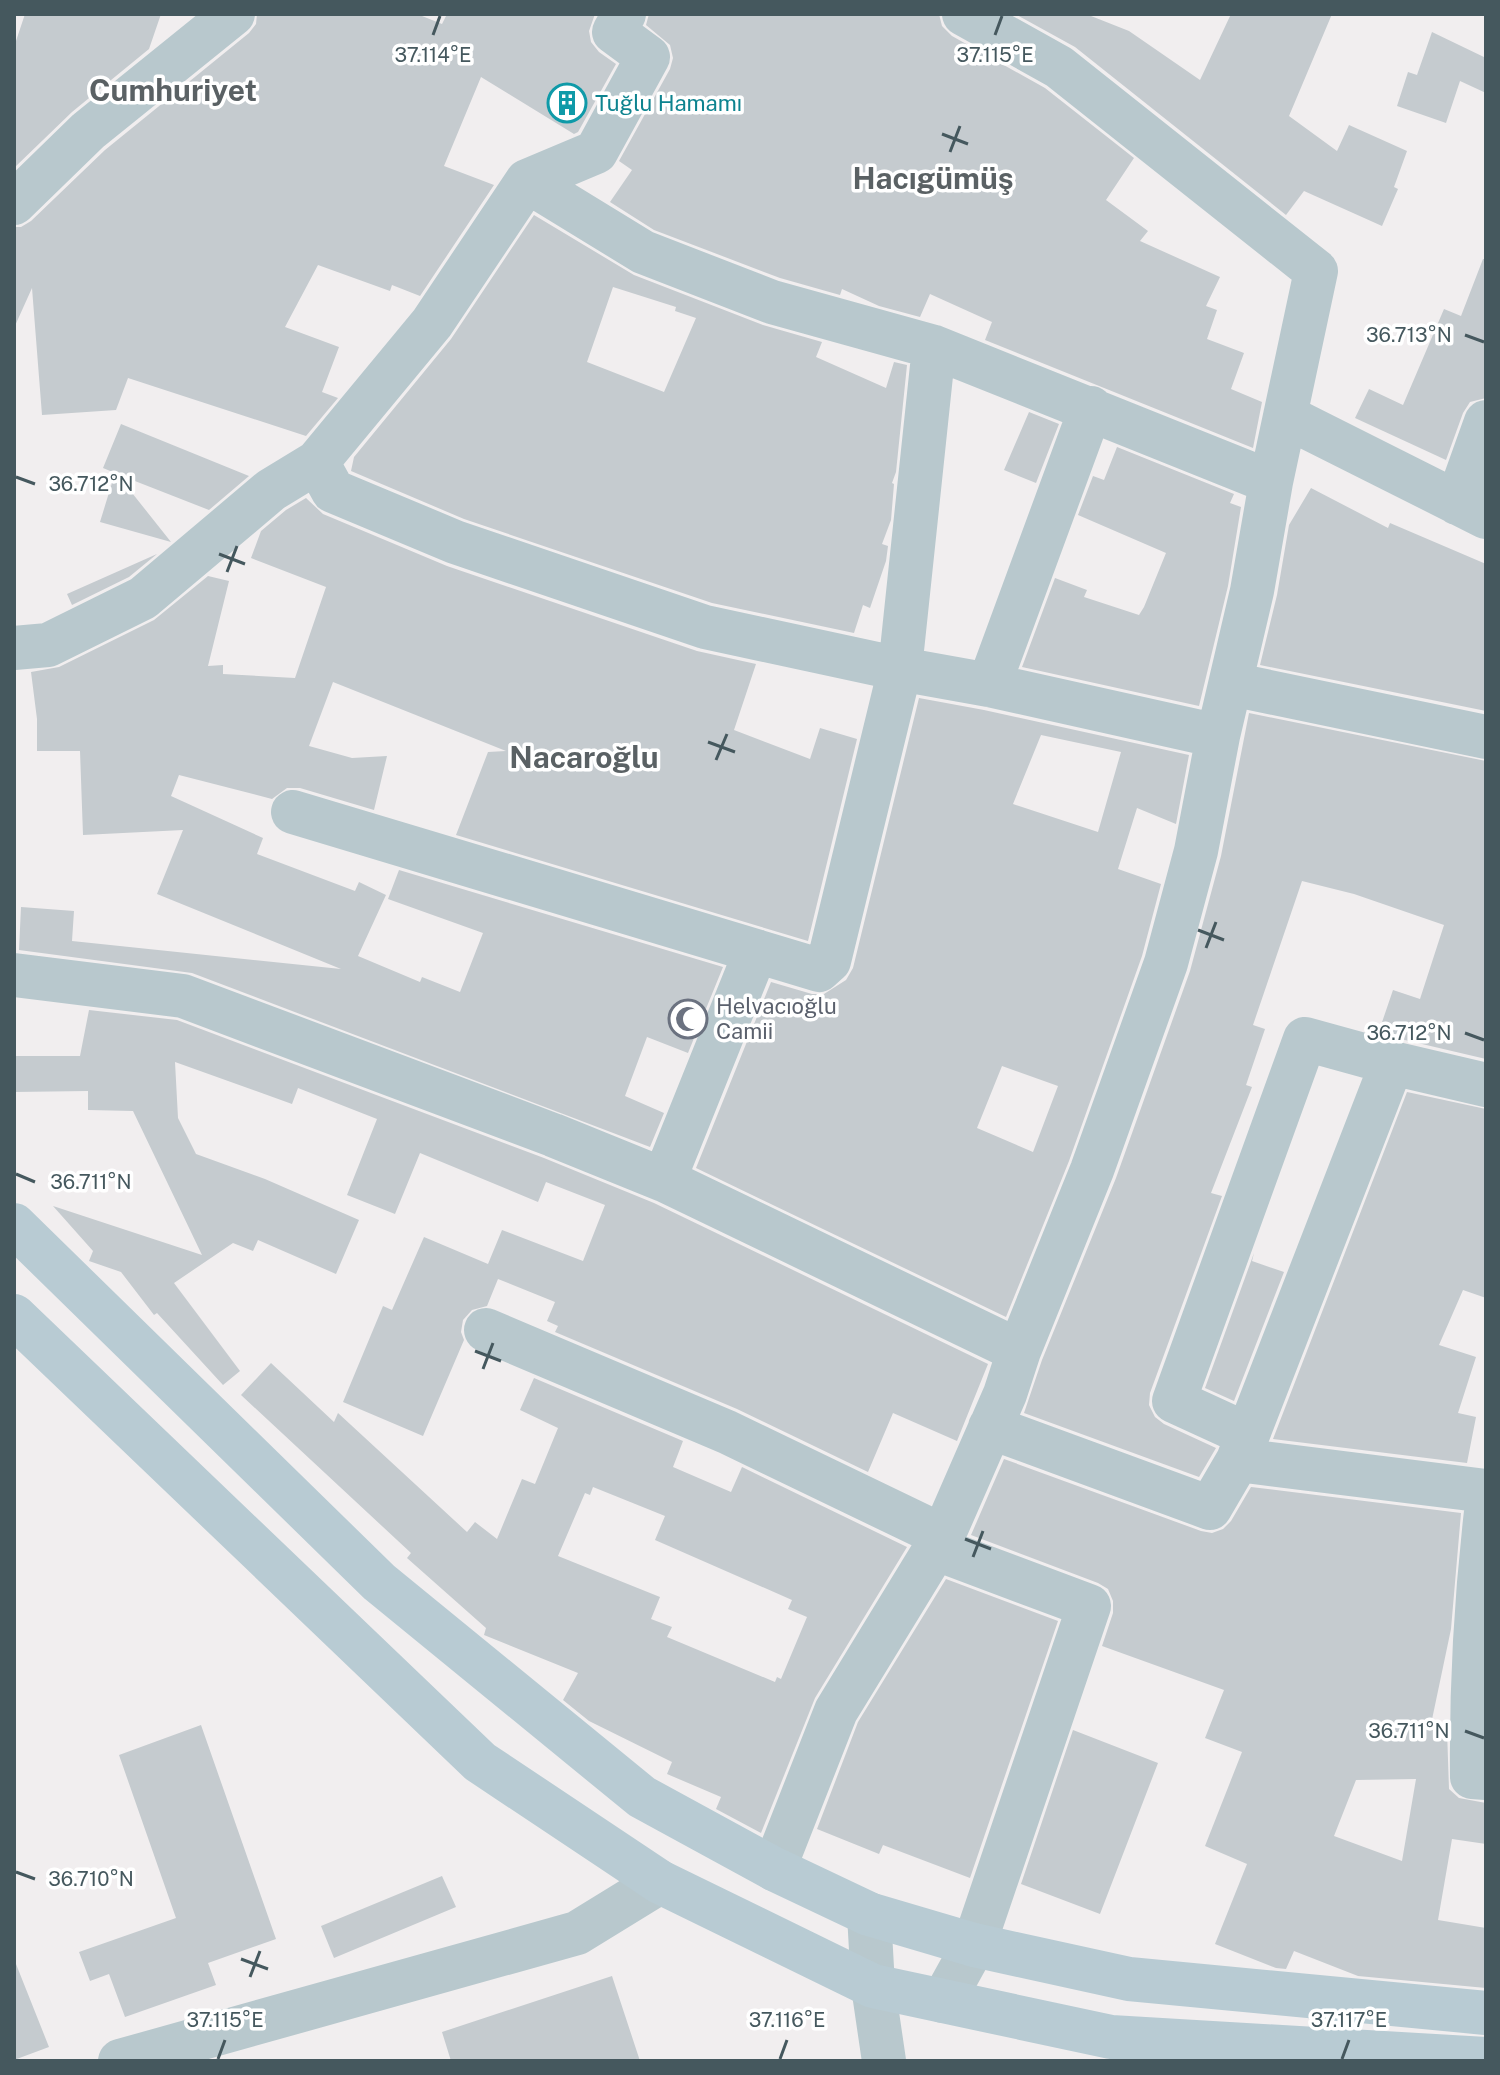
<svg xmlns="http://www.w3.org/2000/svg" width="1500" height="2075" font-family="'Public Sans',sans-serif">
<style>
.building{fill:#c5cbcf;fill-rule:evenodd}
.lines{fill:none;stroke-linecap:round;stroke-linejoin:round}
.minor{stroke:#b8c8cd;stroke-width:44}
.tertiary{stroke:#b8c8cd;stroke-width:44}
.secondary{stroke:#b8cbd3;stroke-width:44}
.ticks{fill:none;stroke:#45585e;stroke-width:3}
.labels{text-anchor:middle;dominant-baseline:central;stroke-width:7;stroke-linejoin:round;paint-order:stroke}
.culture-label{font-size:22px;fill:#0d838f;stroke:#fff;text-anchor:start}
.worship-label{font-size:22px;fill:#5b616d;stroke:#fff;text-anchor:start}
.district-label{font-size:30px;font-weight:bold;fill:#5a6164;stroke:#fff}
.ticks-label{font-size:20px;text-anchor:middle;fill:#45585e;stroke:#fff;stroke-width:7;stroke-linejoin:round;paint-order:stroke}
</style>
<rect width="100%" height="100%" fill="#f1eeef"/>
<!-- building -->
<path class="building" d="M25,14H161L149,49L72,112L14,168V47Z
M257,14H417L442,24L447,14H595L589,31L591,42L599,52L616,64L578,132L574,134L481,77L444,166L494,185L420,296L392,285L390,291L318,265L285,327L339,347L322,392L338,398L306,436L128,378L116,410L42,415L32,288L14,328V227H21L31,221L105,150L249,33L256,24Z
M649,14H939L942,26L952,36L1045,88L1134,158L1106,200L1148,231L1140,241L1220,277L1206,306L1217,310L1207,339L1244,353L1231,389L1262,402L1253,448L985,340L992,322L930,294L920,317L879,306L842,289L840,295L780,278L654,230L610,202L632,170L619,161L670,69L673,58L670,45L646,25Z
M1015,14H1086L1129,31L1200,80L1231,14H1332L1289,116L1337,151L1349,125L1407,151L1394,187L1398,189L1382,226L1304,191L1286,215L1075,47Z
M1432,32L1486,58V93L1460,81L1446,123L1397,106L1408,72L1417,75Z
M534,215L634,275L763,325L822,342L816,357L886,388L894,362L907,365L896,472L892,483L894,484L891,520L882,544L888,546L886,561L870,608L863,605L854,633L712,603L464,519L351,471L354,457L451,339ZM613,287L676,307L675,311L696,318L664,392L587,362Z
M1483,259H1486V398L1470,402L1463,413L1446,460L1355,418L1369,389L1403,405L1444,309L1461,316Z
M1029,412L1059,424L1036,483L1004,470Z
M121,424L249,476L209,510L117,474L171,542L100,522L115,473L103,468Z
M1117,447L1234,494L1230,503L1241,507L1228,586L1199,706L1022,667L1055,578L1087,590L1084,597L1139,615L1144,607L1166,553L1078,515L1093,476L1104,480Z
M1311,488L1388,528L1390,523L1486,564V711L1260,665L1277,595L1289,525Z
M306,498L323,514L447,566L697,651L756,664L734,730L810,759L820,728L857,739L808,941L456,835L488,752L506,751L333,682L309,746L352,758L387,756L374,810L300,788H287L272,799L179,775L171,796L263,838L257,854L355,891L359,882L386,895L358,956L420,982L422,977L460,992L483,933L388,899L399,870L723,967L688,1053L647,1037L625,1096L664,1113L650,1147L192,973L19,950L21,907L74,911L72,941L341,969L157,894L183,830L83,835L80,751H37V719L31,672L59,667L154,620L208,576L229,581L208,666L223,665V674L295,678L326,587L251,558L261,531L286,510Z
M157,554L129,577L72,605L67,594Z
M919,698L984,710L1189,755L1176,824L1137,808L1118,869L1161,884L1142,956L1069,1161L1006,1317L696,1168L771,982L812,994H824L846,980L853,968ZM1041,735L1121,752L1098,832L1013,804ZM1002,1066L1058,1086L1033,1152L977,1128Z
M1249,713L1486,761V1059L1405,1040L1379,1031L1393,990L1420,999L1444,925L1354,894L1302,881L1253,1025L1265,1029L1246,1085L1252,1087L1211,1193L1222,1196L1150,1393L1149,1405L1155,1417L1164,1424L1216,1448L1199,1477L1024,1413L1042,1360L1116,1178L1190,971L1221,856Z
M89,1010L177,1020L544,1158L654,1203L988,1364L957,1441L893,1413L868,1472L737,1409L555,1332L558,1326L547,1321L555,1302L498,1279L487,1306L472,1310L463,1320L461,1332L464,1340L423,1436L343,1402L383,1306L392,1310L424,1237L488,1264L502,1230L583,1261L605,1205L546,1182L538,1202L420,1153L395,1214L347,1195L377,1119L298,1088L292,1104L175,1062L178,1118L196,1154L265,1179L359,1220L336,1274L258,1240L253,1251L233,1243L174,1283L240,1371L223,1385L157,1313L154,1315L121,1272L89,1261L93,1251L53,1206L202,1255L133,1111L88,1110V1091L14,1092V1056H80Z
M1407,1092L1486,1109V1298L1463,1290L1439,1345L1476,1357L1458,1413L1476,1417L1467,1463L1273,1439Z
M1254,1253L1252,1261L1284,1272L1234,1401L1205,1388Z
M271,1363L334,1422L338,1413L467,1532L475,1522L497,1539L522,1479L535,1484L558,1428L520,1410L534,1378L683,1441L673,1467L731,1492L742,1467L907,1547L815,1698L761,1833L716,1809L721,1797L667,1774L672,1762L589,1721L563,1700L578,1673L484,1635L486,1628L407,1558L411,1553L241,1395ZM593,1487L665,1516L655,1540L792,1600L788,1609L807,1617L781,1679L777,1677L775,1682L667,1637L672,1627L651,1619L660,1597L558,1556L585,1493L590,1495Z
M1004,1459L1201,1531L1212,1533L1223,1529L1231,1521L1251,1487L1461,1513L1451,1629L1430,1729L1447,1730L1449,1789L1459,1798L1486,1803V1844L1452,1839L1438,1920L1486,1928V1988L1358,1976L1294,1951L1286,1969L1276,1968L1215,1944L1247,1864L1205,1846L1242,1752L1205,1738L1224,1690L1102,1646L1113,1613V1601L1108,1589L1098,1583L971,1535ZM1416,1779L1402,1861L1334,1836L1356,1780Z
M946,1579L1058,1621L970,1878L883,1845L879,1854L817,1829L858,1722Z
M201,1725L276,1939L208,1963L216,1985L125,2017L109,1974L90,1981L79,1952L176,1918L119,1755Z
M1073,1730L1158,1763L1100,1914L1021,1884Z
M442,1876L456,1907L334,1958L321,1926Z
M16,1964L49,2047L14,2060V1965Z
M612,1976L640,2061H451L442,2032Z"/>
<g class="lines">
<!-- minor -->
<path class="minor" d="M527,181L643,252L772,302L934,347L1271,482
M14,203L88,131L233,14
M1285,416L1486,517
M317,462L333,491L455,542L705,627L900,669L989,685L1218,736
M1457,503L1486,422
M14,648L48,645L143,598L271,490L317,462L432,323L527,181L596,152L648,57L614,32L624,14
M1231,684L1486,737
M989,685L1091,408
M293,812L819,970L829,961L900,669L934,347
M14,975L183,996L553,1135L664,1180L1019,1351
M664,1180L756,951
M486,1330L727,1432L943,1536L942,1551L1089,1606L974,1945L943,2001
M990,1427L1210,1508L1238,1460L1392,1063L1486,1085
M1246,1434L1174,1401L1305,1039L1392,1063
M1238,1460L1486,1491
M1486,1512C1476,1599 1471,1688 1472,1777L1486,1778
M774,1869L836,1711L943,1536L1005,1394L1019,1351L1092,1170L1166,963L1196,851L1218,736L1252,591L1271,482L1316,271L1059,67L964,14
M120,2061L577,1933L660,1882"/>
<!-- tertiary -->
<path class="tertiary" d="M869,1914L873,1986L884,2061"/>
<!-- secondary -->
<path class="secondary" d="M14,1225L379,1582L642,1797L774,1869L869,1914L974,1945L1129,1979L1486,2013
M14,1316L480,1762L660,1882L873,1986L1111,2037L1486,2059"/>
</g>
<!-- ticks -->
<path class="ticks" d="M433,35L440,16M995,35L1002,16M942,134L968,144M950,152L960,126M1465,335L1484,342M16,477L35,484M219,554L245,564M227,572L237,546M708,742L735,752M716,760L727,734M1198,930L1224,940M1206,948L1216,922M1465,1033L1484,1040M16,1174L35,1182M475,1351L501,1361M483,1369L493,1343M965,1539L991,1549M973,1557L983,1531M1465,1731L1484,1738M16,1872L35,1879M241,1959L268,1969M250,1977L260,1951M218,2059L225,2040M780,2059L787,2040M1342,2059L1349,2040"/>
<!-- icons -->
<defs>
<symbol id="building-ring" viewBox="-11 -11 22 22"><circle r="9.5" fill="#fff" stroke="#0f9aa8" stroke-width="1.5"/><path d="M-4-6H4V6H1V3H-1V6H-4ZM-2.5-4.3h1.7v1.8h-1.7ZM.8-4.3h1.7v1.8H.8ZM-2.5-1h1.7V.8h-1.7ZM.8-1h1.7V.8H.8Z" fill="#0f9aa8"/></symbol>
<symbol id="mosque-ring" viewBox="-11 -11 22 22"><circle r="9.5" fill="#fff" stroke="#6b7280" stroke-width="1.5"/><path d="M3.5-4.9A6 6 0 1 0 3.5 4.9A5 5 0 1 1 3.5-4.9Z" fill="#6b7280"/></symbol>
</defs>
<g fill-rule="evenodd">
<use href="#building-ring" x="545" y="81" width="44" height="44"/>
<use href="#mosque-ring" x="666" y="997" width="44" height="44"/>
</g>
<g class="labels">
<!-- culture labels -->
<g class="culture-label">
<text x="595" y="103">Tuğlu Hamamı</text>
</g>
<!-- worship labels -->
<g class="worship-label">
<text x="716" y="1006">Helvacıoğlu<tspan x="716" dy="25">Camii</tspan></text>
</g>
<!-- district labels -->
<g class="district-label">
<text x="173" y="90">Cumhuriyet</text>
<text x="933" y="178">Hacıgümüş</text>
<text x="584" y="757">Nacaroğlu</text>
</g>
</g>
<g class="ticks-label">
<text x="995" y="62">37.115°E</text>
<text x="433" y="62">37.114°E</text>
<text x="1409" y="342">36.713°N</text>
<text x="91" y="491">36.712°N</text>
<text x="1409" y="1040">36.712°N</text>
<text x="91" y="1189">36.711°N</text>
<text x="1409" y="1738">36.711°N</text>
<text x="91" y="1886">36.710°N</text>
<text x="225" y="2027">37.115°E</text>
<text x="787" y="2027">37.116°E</text>
<text x="1349" y="2027">37.117°E</text>
</g>
<!-- border -->
<rect width="1500" height="2075" fill="none" stroke="#45585e" stroke-width="32"/>
</svg>
